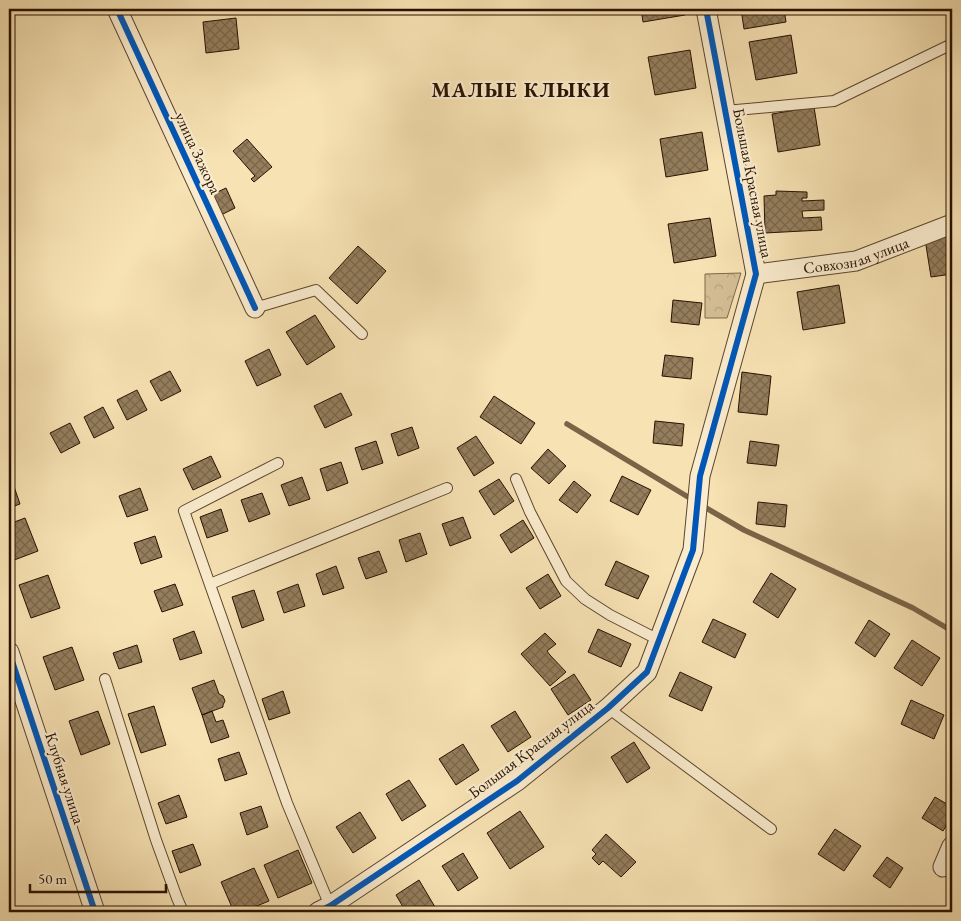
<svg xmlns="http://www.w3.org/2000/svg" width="961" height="921" font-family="'EB Garamond',serif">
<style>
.forest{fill:url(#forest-crowns);stroke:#7e684a}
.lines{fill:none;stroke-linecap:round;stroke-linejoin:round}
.stream{stroke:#7a6447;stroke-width:5.5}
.building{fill:url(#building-cross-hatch);stroke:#281100}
.lane-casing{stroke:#5c452d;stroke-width:12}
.street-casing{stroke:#5c452d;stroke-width:21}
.lane{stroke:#faecce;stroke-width:10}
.street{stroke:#faecce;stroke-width:19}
.cycleway-casing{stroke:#faecce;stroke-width:9}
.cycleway{stroke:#0057b8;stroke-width:6}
.labels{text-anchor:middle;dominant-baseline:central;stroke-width:4.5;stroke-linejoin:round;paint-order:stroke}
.street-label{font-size:16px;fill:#281100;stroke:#faecce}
.district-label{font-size:21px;font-weight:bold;letter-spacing:1px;fill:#281100;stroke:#faecce}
</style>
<defs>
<pattern id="forest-crowns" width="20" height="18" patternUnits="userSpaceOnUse" patternTransform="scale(1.25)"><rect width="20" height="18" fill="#d4be95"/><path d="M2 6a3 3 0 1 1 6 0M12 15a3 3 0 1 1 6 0" fill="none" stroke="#b6a27f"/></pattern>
<pattern id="building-cross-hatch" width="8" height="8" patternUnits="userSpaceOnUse" patternTransform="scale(1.25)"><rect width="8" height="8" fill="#947e5d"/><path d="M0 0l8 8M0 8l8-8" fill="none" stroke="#79664a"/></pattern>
</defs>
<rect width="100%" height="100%" fill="#f7e2b3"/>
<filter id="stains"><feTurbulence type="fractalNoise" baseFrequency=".004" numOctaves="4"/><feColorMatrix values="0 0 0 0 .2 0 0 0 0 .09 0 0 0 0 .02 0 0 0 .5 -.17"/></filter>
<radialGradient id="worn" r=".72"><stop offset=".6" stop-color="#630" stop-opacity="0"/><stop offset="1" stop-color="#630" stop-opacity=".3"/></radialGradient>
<!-- forest -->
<path class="forest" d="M741,273L727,318H705V274Z"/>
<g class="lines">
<!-- stream -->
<path class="stream" d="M567,424L693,500
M701,505L744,530L913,608L952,631"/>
</g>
<!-- building -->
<path class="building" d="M641,9H684L685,15L643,22Z
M741,9H784L786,22L744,29Z
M236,18L239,49L206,53L203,22Z
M791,35L797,73L756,80L749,42Z
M690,50L696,88L655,95L648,57Z
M814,107L820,145L778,152L772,114Z
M702,132L708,170L666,177L660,139Z
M247,139L272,167L254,182L251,179L255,176L233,151Z
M226,188L235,208L219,216L209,196Z
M776,191L807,192V198H802V201L824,200V210L802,211L803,218L821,217L822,230L765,233L764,196L776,195Z
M710,218L716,256L674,263L668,224Z
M952,234V274L931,277L925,239Z
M358,246L386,271L357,304L329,278Z
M839,285L845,323L803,330L797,292Z
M673,300L702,303L699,325L671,322Z
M315,315L335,347L307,365L286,332Z
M269,349L281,375L257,386L245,361Z
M665,355L693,358L691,379L662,376Z
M170,371L181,391L161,401L150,381Z
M742,372L771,376L767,415L738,412Z
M137,390L147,410L127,420L117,400Z
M341,393L352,415L325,428L314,406Z
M494,396L535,423L521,444L480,417Z
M103,407L114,428L94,438L84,417Z
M655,421L684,424L682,446L653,443Z
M70,423L80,443L61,453L50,433Z
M412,427L419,448L398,456L391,434Z
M476,436L494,463L474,476L457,448Z
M376,441L383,463L362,470L355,448Z
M750,441L779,445L776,466L747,463Z
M548,449L566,466L549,484L531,468Z
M211,456L221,477L193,490L183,469Z
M341,462L348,483L327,491L320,469Z
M9,472L20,504L9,508Z
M622,476L651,490L638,515L610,501Z
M302,477L310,499L289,506L281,485Z
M499,479L514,501L494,515L479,491Z
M574,481L591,495L577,513L559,500Z
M140,488L148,510L127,517L119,496Z
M262,493L270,514L249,522L241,500Z
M758,502L787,505L785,527L756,524Z
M221,509L228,531L207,538L200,517Z
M463,517L471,538L450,546L442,524Z
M25,518L38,551L9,562V524Z
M523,520L534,538L511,553L500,535Z
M420,533L427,554L406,562L399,540Z
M155,536L162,557L141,564L134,543Z
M379,551L387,572L366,579L358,558Z
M616,561L649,576L638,599L605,585Z
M336,566L344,588L323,595L316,574Z
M771,573L796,589L778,618L753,602Z
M548,574L561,596L540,609L526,588Z
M48,575L60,608L31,618L19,585Z
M175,584L183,605L162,612L154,591Z
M298,584L305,606L284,613L277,592Z
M254,590L264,620L242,628L232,597Z
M713,619L746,634L735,658L702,642Z
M869,620L890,634L875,657L855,643Z
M598,629L631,644L621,667L588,652Z
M194,631L202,653L180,660L173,639Z
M545,633L556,644L547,651L550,655L566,672L550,686L521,654Z
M912,640L940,658L922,686L894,668Z
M137,645L142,662L119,669L113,653Z
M72,647L84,680L55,690L43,657Z
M680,672L712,687L702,711L669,696Z
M574,674L591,700L568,715L551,689Z
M214,680L219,694L223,696L225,701L223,705V707L202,715L192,688Z
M283,691L290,713L269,720L262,699Z
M911,700L944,715L934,739L901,724Z
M154,706L166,745L141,753L128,714Z
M98,711L110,744L81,755L69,721Z
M212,711L216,722L223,720L229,737L211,743L202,715Z
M515,711L531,737L508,752L491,726Z
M634,742L650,768L627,783L611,757Z
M463,744L479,770L456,785L439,759Z
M239,752L247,774L225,781L218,759Z
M409,780L426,806L402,821L386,794Z
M179,795L187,817L166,824L158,803Z
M935,797L952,807V816L943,831L922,818Z
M261,806L268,827L247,835L240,813Z
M520,811L544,847L510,869L487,833Z
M360,812L376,838L353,853L336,827Z
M835,829L861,846L844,871L818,854Z
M606,834L636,862L621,877L603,861L599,865L592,858L596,854L592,850Z
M193,844L201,865L180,873L172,851Z
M298,850L312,883L278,898L264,865Z
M463,853L478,878L458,891L442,866Z
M887,857L903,868L890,888L873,876Z
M254,868L269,901L242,912H234L221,882Z
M419,880L435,907L426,912H406L396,895Z"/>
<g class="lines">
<defs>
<path id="lane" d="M725,111L834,101L952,44
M255,308L316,290L362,334
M278,463L184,511L287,803L330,906
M516,479L530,512L566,581L585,599L610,615L659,640
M210,584L447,488
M105,679L156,840L177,898L183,912
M608,708L771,829"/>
<g id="street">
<path d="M117,9L255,308"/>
<path id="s1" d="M756,274L856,261L952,224"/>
<path d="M9,652L95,912"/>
<path d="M943,867L952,846"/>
<path d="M318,912L330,906L517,781L608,708L647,672L693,550L700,476L756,274L706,9"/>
</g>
</defs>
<!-- lane casing -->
<use href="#lane" class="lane-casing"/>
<!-- street casing -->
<use href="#street" class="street-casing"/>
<!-- lane -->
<use href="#lane" class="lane"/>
<!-- street -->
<use href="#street" class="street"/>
<defs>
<path id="cycleway" d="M117,9L255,308
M9,652L95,912
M318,912L330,906L517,781L608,708L647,672L693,550L700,476L756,274L706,9"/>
</defs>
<!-- cycleway casing -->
<use href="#cycleway" class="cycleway-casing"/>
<!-- cycleway -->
<use href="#cycleway" class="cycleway"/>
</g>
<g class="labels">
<!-- street labels -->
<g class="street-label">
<text transform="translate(198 153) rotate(65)">улица Зажора</text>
<text transform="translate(753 183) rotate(79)">Большая Красная улица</text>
<text stroke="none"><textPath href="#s1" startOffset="102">Совхозная улица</textPath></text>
<text transform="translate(531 749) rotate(-37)">Большая Красная улица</text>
<text transform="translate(65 778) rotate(72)">Клубная улица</text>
</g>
<!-- district labels -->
<g class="district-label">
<text x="521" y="89">МАЛЫЕ КЛЫКИ</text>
</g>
</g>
<!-- margin -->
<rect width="961" height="921" fill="none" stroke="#f7e2b3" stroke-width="30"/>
<rect x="10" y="10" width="941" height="901" fill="none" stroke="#281100" stroke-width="2.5"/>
<rect x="15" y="15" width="931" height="891" fill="none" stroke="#281100"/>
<!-- scale -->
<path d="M30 884v8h136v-8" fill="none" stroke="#281100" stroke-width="2.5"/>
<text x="38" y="884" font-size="15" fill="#281100" stroke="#faecce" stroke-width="4" paint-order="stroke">50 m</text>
<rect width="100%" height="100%" filter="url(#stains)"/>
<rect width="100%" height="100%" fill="url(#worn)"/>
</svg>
